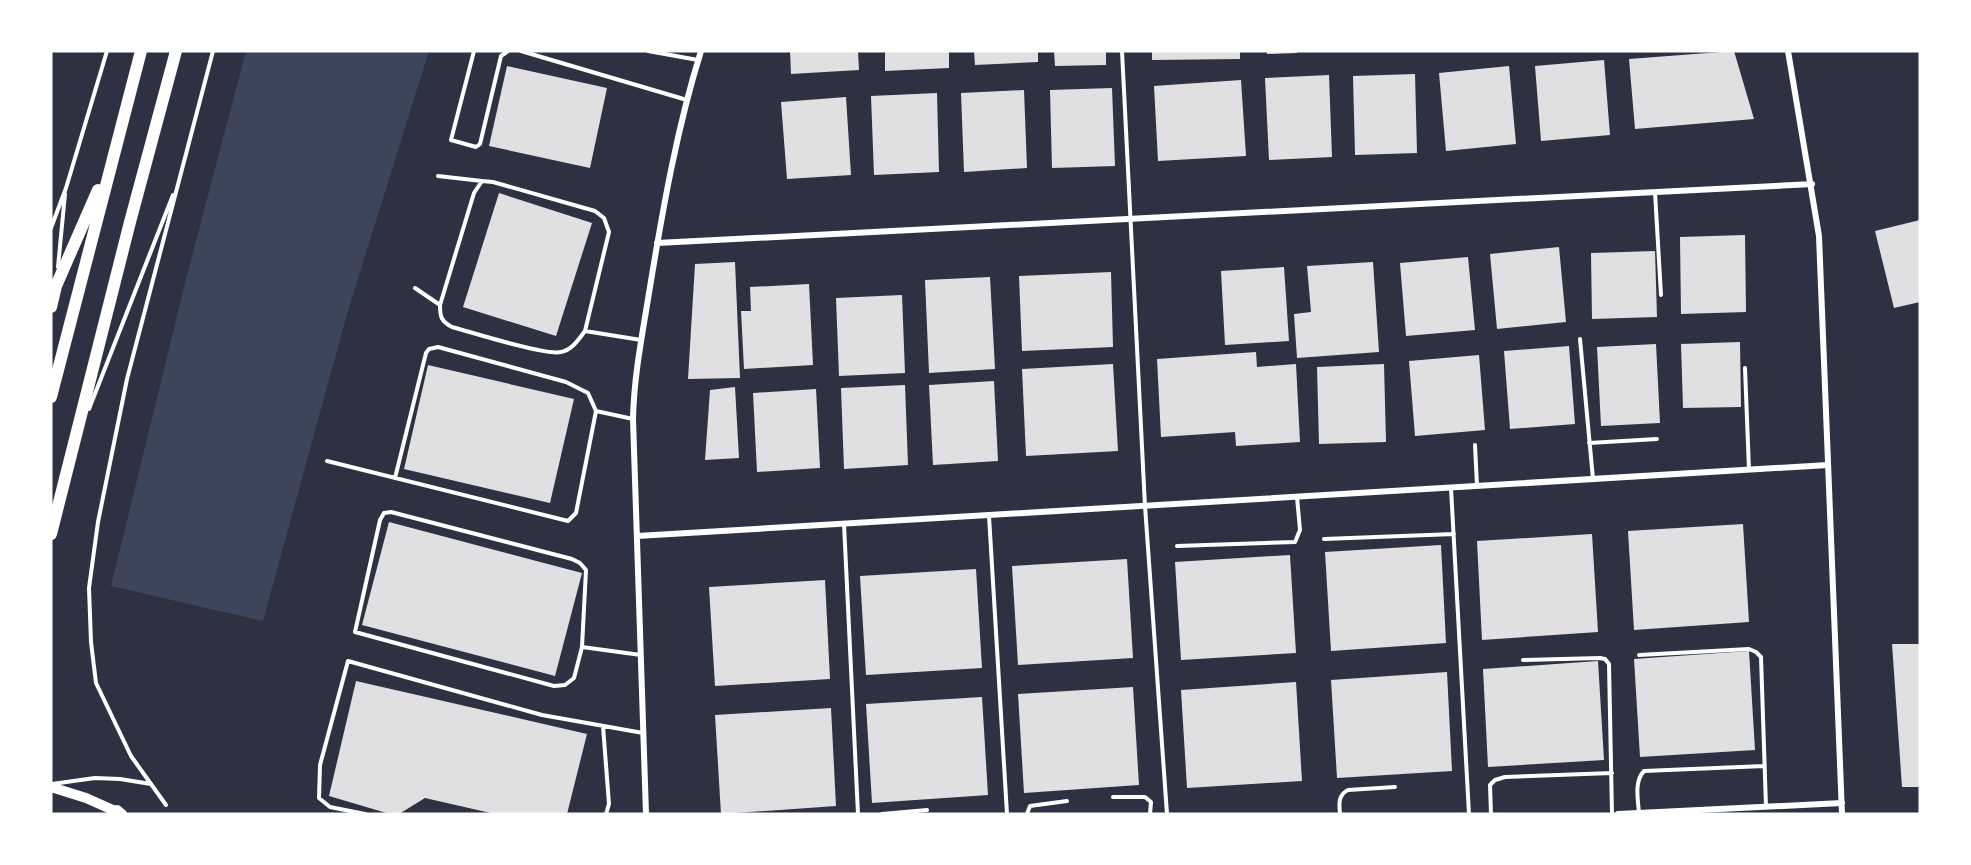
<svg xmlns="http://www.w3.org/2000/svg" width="1971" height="865" font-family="'Roboto Serif',serif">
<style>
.green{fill:#3c4559}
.building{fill:#e0e0e3}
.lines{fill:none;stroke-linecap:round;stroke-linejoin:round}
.service{stroke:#fff;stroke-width:4}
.minor{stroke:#fff;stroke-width:6}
.secondary{stroke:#fff;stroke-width:10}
.trunk{stroke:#fff;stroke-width:12}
</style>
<rect width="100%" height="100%" fill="#2d3142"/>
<!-- green -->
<path class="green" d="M246,51H429L347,314L263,621L111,586L187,275Z"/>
<!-- building -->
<path class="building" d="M790,51H858L859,70L791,74Z
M885,51H949V68L885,71Z
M974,51H1038V62L975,65Z
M1054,51H1106V65L1055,66Z
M1152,51H1240V59L1152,60Z
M1267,51H1297V53L1267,54Z
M1734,51L1754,119L1635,129L1629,59Z
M1604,60L1610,135L1541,141L1535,66Z
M507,66L607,88L590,168L489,146Z
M1509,66L1516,144L1446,151L1439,73Z
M1415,74L1417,153L1355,155L1353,76Z
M1329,75L1332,157L1269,160L1265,78Z
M1241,80L1246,156L1158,161L1154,86Z
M1112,88L1115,166L1052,168L1050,90Z
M1024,90L1027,168L964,172L961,93Z
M937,93L939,172L874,175L871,96Z
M846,97L851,175L787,179L781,102Z
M499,193L592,223L556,336L463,307Z
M1920,220V302L1894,308L1875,231Z
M1745,235L1746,312L1681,314L1680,237Z
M1559,247L1566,322L1497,329L1490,254Z
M1655,251L1657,317L1592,319L1591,253Z
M1468,257L1475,330L1406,336L1400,263Z
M735,262L740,378L688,379L695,264Z
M1373,262L1379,352L1297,358L1294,314L1311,312L1307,266Z
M1284,267L1289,341L1225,345L1221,271Z
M1111,272L1113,347L1022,351L1019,276Z
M990,277L995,369L929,373L925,280Z
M809,284L813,365L744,369L741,311H751L750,287Z
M902,295L905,373L839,376L836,298Z
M1740,342L1741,407L1683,408L1681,344Z
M1656,344L1660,423L1601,426L1597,347Z
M1569,346L1575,424L1510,429L1504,351Z
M1256,352L1257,367L1296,364L1300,442L1236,446L1235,432L1161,437L1157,359Z
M1479,355L1485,430L1415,436L1409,361Z
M1113,364L1118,451L1026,456L1022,369Z
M1384,364L1386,442L1319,444L1317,367Z
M428,365L574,399L550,503L404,469Z
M994,381L998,461L933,465L929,385Z
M905,385L908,465L844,469L841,388Z
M735,387L739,458L705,460L710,390Z
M816,389L820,468L757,472L753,393Z
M389,522L582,573L555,676L362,625Z
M1743,524L1749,622L1634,630L1628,531Z
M1592,534L1598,632L1482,640L1477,541Z
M1441,545L1446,643L1331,651L1325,552Z
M1290,555L1296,653L1181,660L1175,562Z
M1127,559L1133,658L1018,665L1012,566Z
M976,569L982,668L866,675L860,576Z
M825,580L830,679L715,686L709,587Z
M1892,644H1920V787H1902Z
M1749,651L1755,750L1640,757L1634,659Z
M1598,661L1604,760L1488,767L1483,669Z
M1447,672L1452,771L1337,778L1331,680Z
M356,681L587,734L567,814H495L425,798L399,814H390L329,796Z
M1296,682L1302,781L1187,788L1181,690Z
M1133,687L1139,785L1024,793L1018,694Z
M982,697L988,795L872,803L866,704Z
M831,708L836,806L721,814L715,715Z"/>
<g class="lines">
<!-- service -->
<path class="service" d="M474,51L451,140L476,147L480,144L501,56L508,51
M521,51L687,100
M648,51L698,60
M1122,51L1145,506L1167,814
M438,176L482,181
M1655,192L1661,295
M51,228L66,188L107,51
M58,267L65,194
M415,288L440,305
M585,331L609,232L604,218L595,211L493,182L482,181L474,193L440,305C440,317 441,321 452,327C471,332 546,356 561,352C572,350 579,339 585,331L641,340
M1580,339L1593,479
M1745,368L1749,470
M89,409L173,195
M1589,443L1657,439
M1475,445L1477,486
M327,461L568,521L576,513L596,411L633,419
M395,478L426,353L429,349L438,347L566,382L588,393L596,411
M1451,488L1469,814
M391,512L572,559L580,563L586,570L582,647L574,678L565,685L554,686L355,632L380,520L384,513Z
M989,516L1007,814
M844,524L858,814
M1324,539L1454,534
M1177,546L1295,542L1300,530L1297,497
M582,647L641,655
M1639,655L1749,649L1756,652L1761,657L1766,807
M1523,660L1600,658L1605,659L1609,664L1612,814
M603,726L609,804L606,814
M52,784L95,778L120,779L151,784
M1113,797H1145L1151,802L1150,814
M166,805L131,756L96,683L91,642L89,588L98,522L127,379L213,51
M1639,813C1638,800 1634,781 1644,771L1764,766
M365,814L330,807L319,798L320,765L348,661L542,715L643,733
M882,814L927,810
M1027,814L1030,806L1067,801
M1340,814C1339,804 1338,795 1348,790L1395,787
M1491,814L1490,785L1495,780L1505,777L1612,773"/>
<!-- minor -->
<path class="minor" d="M1788,51L1819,236L1842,814
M657,243L1812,184
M637,536L1828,465
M646,814L633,419C634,374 643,331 650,287C663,208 677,128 701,51
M1618,814L1842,803"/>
<!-- secondary -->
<path class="secondary" d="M51,787L86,798L122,814"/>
<!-- trunk -->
<path class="trunk" d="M51,307L56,286L98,190
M51,397L141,51
M51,534L130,222L176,51
M117,811L120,814"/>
</g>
<!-- border -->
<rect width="1971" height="865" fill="none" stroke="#ffffff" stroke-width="105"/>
</svg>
